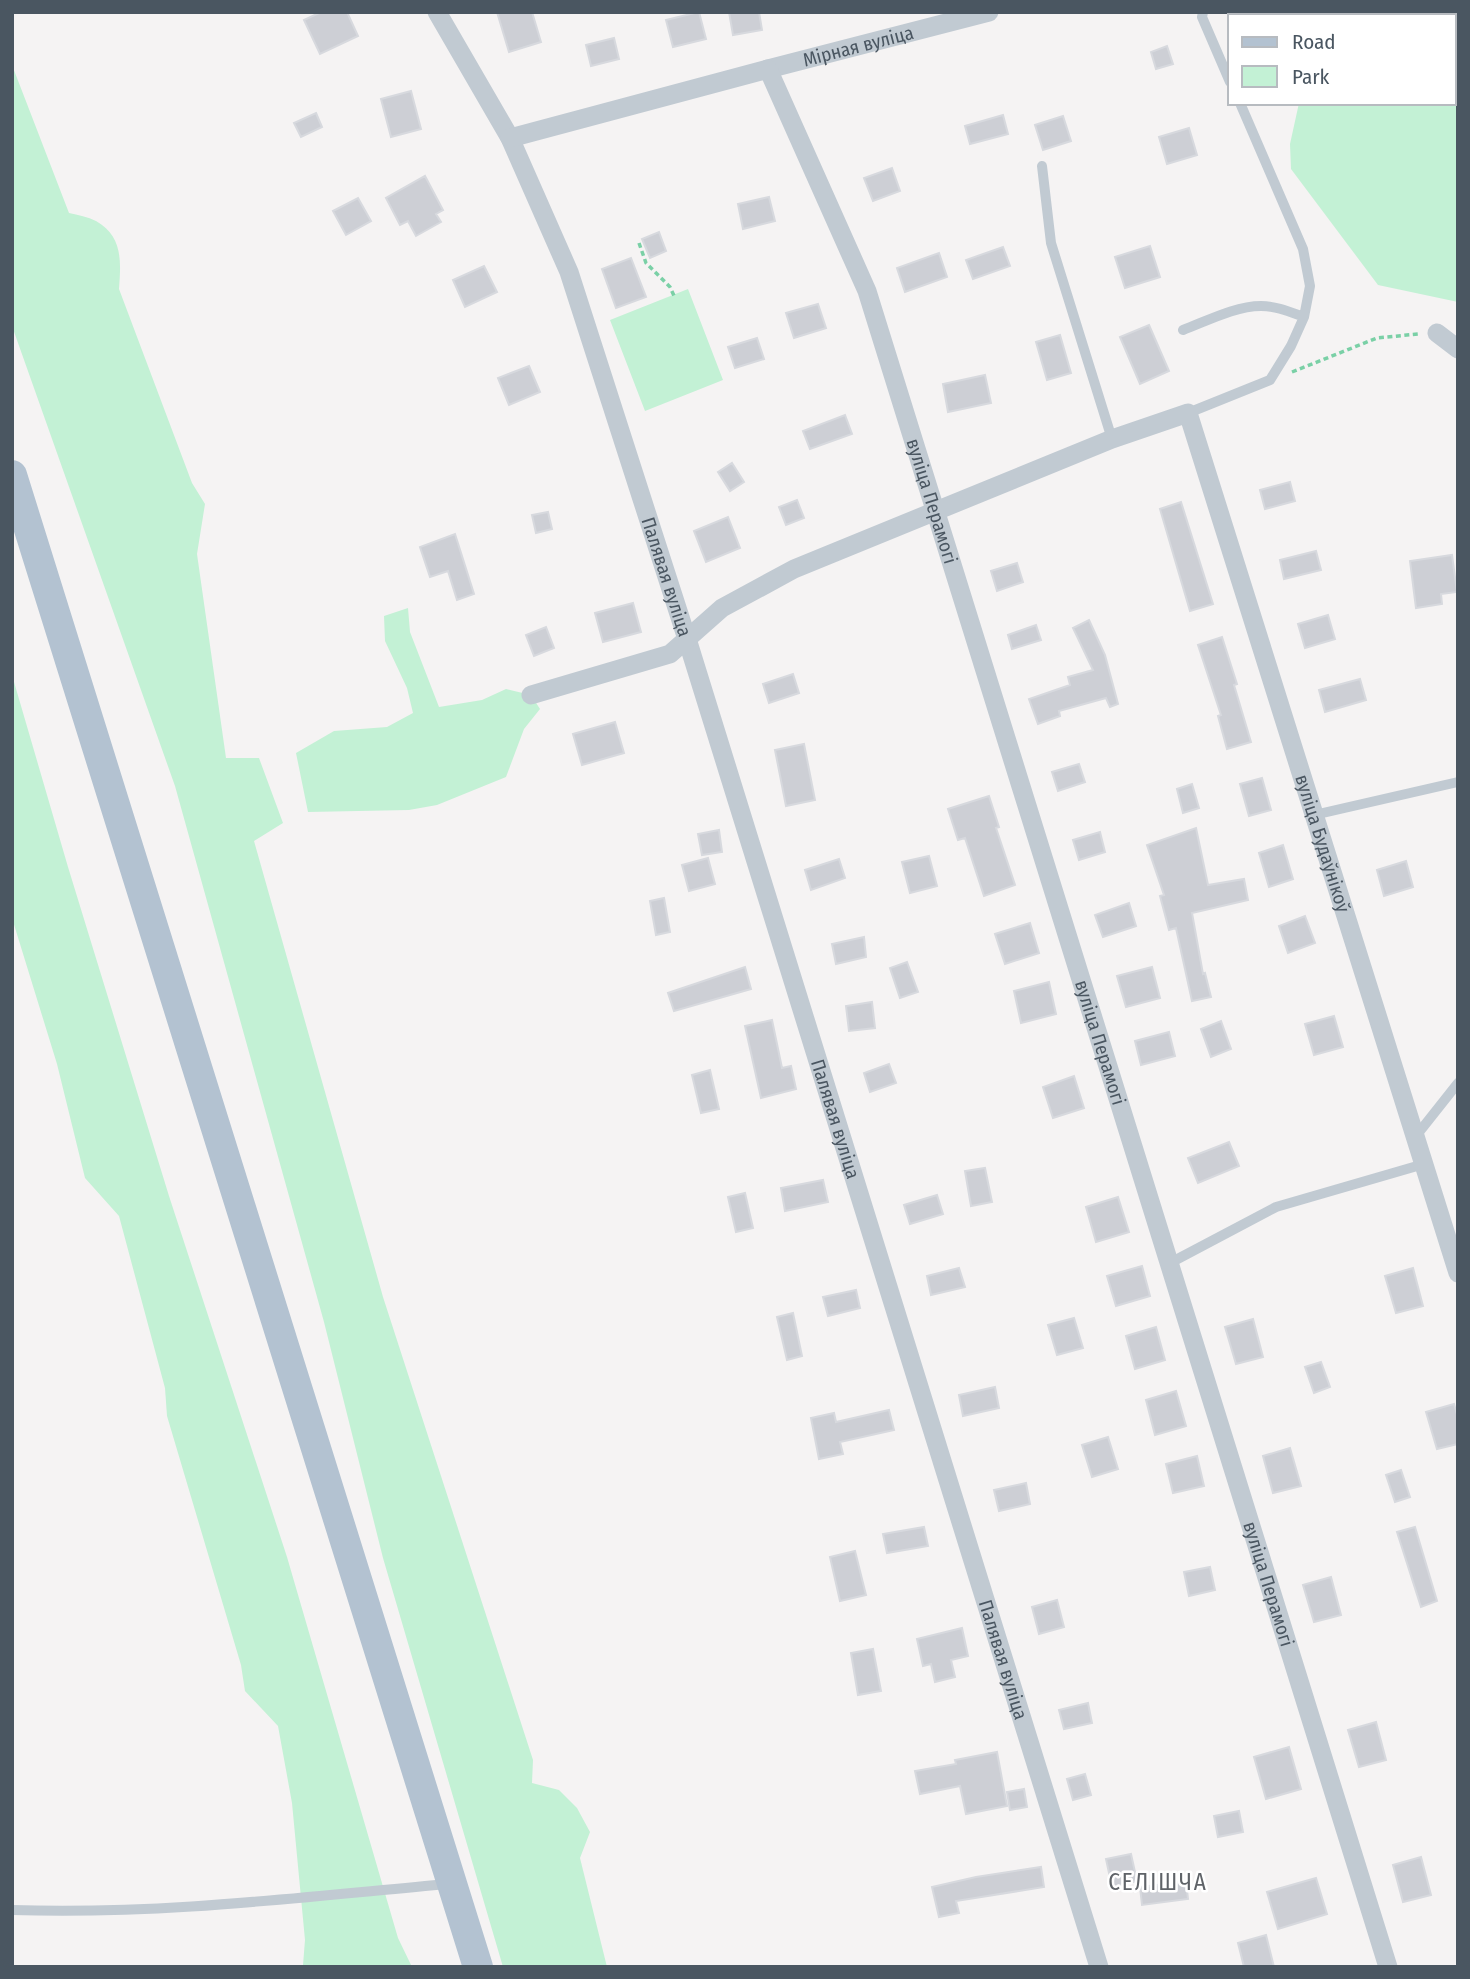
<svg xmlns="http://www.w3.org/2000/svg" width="1470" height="1979" font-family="'Fira Sans Condensed',sans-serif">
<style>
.green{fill:#c3f1d5}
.building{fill:#cdcfd5;stroke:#d7d9de;stroke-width:2}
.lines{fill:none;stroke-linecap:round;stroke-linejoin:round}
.path{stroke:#7ad0a6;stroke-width:3.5;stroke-dasharray:5 3.5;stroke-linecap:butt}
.service{stroke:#c1cad2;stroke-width:10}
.minor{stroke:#c1cad2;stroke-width:19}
.primary{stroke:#b3c2d1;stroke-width:30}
.labels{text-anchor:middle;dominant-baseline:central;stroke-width:5;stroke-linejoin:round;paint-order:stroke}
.street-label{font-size:19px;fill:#4a5661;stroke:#fff}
.quarter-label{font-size:23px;letter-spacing:2px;fill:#5f6368;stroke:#fff}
</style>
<rect width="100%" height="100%" fill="#f5f3f3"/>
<!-- green -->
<path class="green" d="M1296,12H1408L1410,16H1296Z
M1458,60V302L1378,285L1291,169L1290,144L1299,103H1454V62Z
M12,65L69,213C78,215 88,217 96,221C123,236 121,262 119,289L192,483L205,504L197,554L226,758H259L283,823L254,841L383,1297L533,1760L532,1783L559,1790L577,1808L590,1832L580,1858L607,1967H503L383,1558L324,1322L175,786L12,326Z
M688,289L723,380L645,411L610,320Z
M408,608L410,632L439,707L482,700L506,689L531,695L540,709L524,729L506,777L437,805L409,810L308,812L296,753L334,731L387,727L413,713L407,688L385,641L384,616Z
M12,675L68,867L169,1196L287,1557L398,1938L412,1967L303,1965L305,1940L292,1803L278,1726L245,1691L241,1665L167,1416L165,1388L119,1216L85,1178L57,1064L12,918Z"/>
<!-- building -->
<path class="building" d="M321,12H347L358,36L320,54L304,20Z
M497,12H532L541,42L509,52Z
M699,12L706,39L673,47L666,20Z
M729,12H759L762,30L733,35Z
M614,38L619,59L591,66L586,45Z
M1167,46L1173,64L1156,69L1151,52Z
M411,91L421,129L391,137L381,99Z
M316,113L322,127L301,137L294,123Z
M1003,115L1008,134L970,144L965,126Z
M1063,116L1071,141L1043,150L1035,125Z
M1189,128L1197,155L1167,164L1159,137Z
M892,168L900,191L873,201L864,178Z
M425,176L443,210L436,214L441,222L416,236L408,221L400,225L386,198Z
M769,197L775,221L743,229L738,204Z
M358,198L371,221L346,235L333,211Z
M659,232L666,251L650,258L642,239Z
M1150,246L1160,277L1125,288L1115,257Z
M1003,247L1010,266L973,279L966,260Z
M939,253L947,277L905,292L897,268Z
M631,258L646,297L616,308L602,269Z
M484,266L497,292L465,307L453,280Z
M818,304L826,328L794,338L786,313Z
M1149,325L1169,371L1140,384L1120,337Z
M1060,335L1071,373L1047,380L1036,342Z
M757,338L764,359L735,368L728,347Z
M529,366L540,392L509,405L498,378Z
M985,375L991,403L948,412L943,384Z
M845,415L852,434L810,449L803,431Z
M732,463L744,482L730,491L718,472Z
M1290,482L1295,501L1265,509L1260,490Z
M797,500L804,518L786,525L779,507Z
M1181,502L1213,604L1190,611L1160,509Z
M548,512L552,529L536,533L532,515Z
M728,517L740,548L706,562L694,531Z
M455,534L474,594L457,600L448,571L430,577L420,547Z
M1316,551L1321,570L1284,579L1280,560Z
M1452,555L1457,592L1441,594L1442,604L1416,608L1410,561Z
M1017,563L1023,582L997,591L991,571Z
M633,603L641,632L603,642L595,613Z
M1328,615L1335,639L1305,648L1298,624Z
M1089,620L1105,655L1118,704L1110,707L1106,698L1059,711L1060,716L1038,724L1029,699L1070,685L1068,677L1093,670L1073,628Z
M1036,625L1041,640L1012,649L1008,635Z
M546,627L554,648L534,656L526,635Z
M1222,637L1237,684L1234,685L1251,742L1227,749L1218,716L1221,715L1198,645Z
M793,674L799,693L769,703L763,684Z
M1360,679L1366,700L1325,712L1319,690Z
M615,722L624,753L582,765L573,734Z
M804,744L815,800L786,806L775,750Z
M1079,764L1085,782L1058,791L1052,772Z
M1262,778L1271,810L1249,816L1240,784Z
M1192,784L1199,808L1183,813L1177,789Z
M989,796L999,827L996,828L1015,885L984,896L965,838L958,840L948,809Z
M1196,828L1208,885L1244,879L1248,900L1192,913L1203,974L1205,973L1211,997L1192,1001L1176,928L1169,930L1160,896L1164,895L1147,845Z
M719,830L722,852L702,855L698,834Z
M1100,832L1105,852L1079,860L1073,840Z
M1283,845L1293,879L1269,887L1259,853Z
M929,856L937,886L910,893L902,862Z
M708,858L715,884L689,891L682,865Z
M839,859L845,878L811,890L805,870Z
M1406,861L1413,887L1384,896L1377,870Z
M664,898L670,932L656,935L650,901Z
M1129,903L1136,926L1103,937L1095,915Z
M1305,916L1315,943L1288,953L1279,926Z
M1030,923L1039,953L1005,964L995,934Z
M864,937L866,957L836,964L832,944Z
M907,962L918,992L900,998L890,968Z
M745,967L751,989L674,1011L668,993Z
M1152,967L1160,998L1126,1007L1117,976Z
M1049,982L1056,1014L1021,1023L1014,991Z
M872,1002L875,1028L849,1031L846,1006Z
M1334,1016L1343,1047L1314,1055L1305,1024Z
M772,1020L782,1068L791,1066L796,1089L761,1098L745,1026Z
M1221,1021L1231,1049L1211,1057L1201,1029Z
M1169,1032L1175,1056L1141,1065L1135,1041Z
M889,1064L896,1083L870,1092L864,1073Z
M710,1070L719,1109L701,1113L692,1075Z
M1074,1076L1084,1108L1053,1118L1043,1087Z
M1229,1142L1239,1166L1198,1183L1188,1158Z
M985,1168L992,1202L971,1206L965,1171Z
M823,1180L828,1202L785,1211L781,1188Z
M745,1193L753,1228L736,1232L728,1197Z
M937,1195L943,1214L910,1224L904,1205Z
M1118,1197L1129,1232L1096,1242L1086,1207Z
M1142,1266L1150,1296L1116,1306L1107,1276Z
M959,1268L965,1287L931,1295L927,1276Z
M1413,1268L1423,1306L1396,1313L1385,1276Z
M856,1290L860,1308L828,1316L823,1297Z
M793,1313L802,1356L787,1360L777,1317Z
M1074,1318L1083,1348L1057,1355L1048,1325Z
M1253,1319L1263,1357L1236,1364L1225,1327Z
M1156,1327L1165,1360L1135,1369L1126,1336Z
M1321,1362L1330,1387L1314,1393L1305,1367Z
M995,1387L999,1408L963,1416L959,1395Z
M1176,1391L1186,1426L1155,1435L1146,1400Z
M1454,1404L1458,1418V1444L1437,1449L1426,1412Z
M889,1410L894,1430L840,1442L843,1454L819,1459L811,1418L834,1413L836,1422Z
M1108,1437L1118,1469L1092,1477L1082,1445Z
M1290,1448L1301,1486L1273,1493L1263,1456Z
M1197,1456L1204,1486L1173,1493L1166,1464Z
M1401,1470L1410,1497L1395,1502L1386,1475Z
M1026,1483L1030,1504L999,1511L994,1490Z
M924,1527L928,1546L887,1553L883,1534Z
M1415,1527L1437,1601L1421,1607L1397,1532Z
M855,1551L866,1595L840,1601L830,1557Z
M1210,1567L1215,1590L1189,1596L1184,1572Z
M1331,1577L1341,1615L1314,1622L1303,1585Z
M1057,1600L1064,1627L1039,1634L1032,1607Z
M962,1628L968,1656L951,1660L955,1677L935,1682L931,1664L923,1666L917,1639Z
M873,1649L881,1691L858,1695L851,1653Z
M1088,1703L1092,1723L1064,1729L1059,1710Z
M1376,1722L1386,1760L1359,1767L1348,1730Z
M1289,1747L1301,1789L1266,1799L1254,1757Z
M997,1752L1007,1806L966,1814L960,1786L920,1794L915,1771L956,1764L955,1760Z
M1085,1774L1091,1795L1073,1800L1067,1779Z
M1024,1789L1027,1807L1010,1810L1007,1792Z
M1239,1811L1243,1832L1218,1837L1214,1816Z
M1131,1854L1137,1881L1112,1887L1106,1859Z
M1421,1857L1431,1895L1403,1902L1393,1865Z
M1041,1867L1044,1887L956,1901L959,1913L939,1917L932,1887L976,1877Z
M1316,1878L1327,1914L1278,1929L1267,1892Z
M1186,1881L1188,1899L1142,1905L1140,1887Z
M1266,1935L1274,1967H1244L1238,1943Z"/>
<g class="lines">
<!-- path -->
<path class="path" d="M639,243L646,263L670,287L675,298
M1292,372L1377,338L1418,334"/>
<!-- service -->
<path class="service" d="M1203,12L1202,17L1230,82
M1042,166L1051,243L1112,439
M1183,330C1207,321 1235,306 1261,306C1276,306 1290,312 1304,317
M1188,413L1270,380L1291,346L1304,317L1310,286L1303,249L1240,103
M1314,815L1458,782
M1416,1136L1458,1083
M1170,1263L1276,1207L1424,1164
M12,1910C158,1915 303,1897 448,1884"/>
<!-- minor -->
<g class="minor">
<path id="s1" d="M437,12L510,138L569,272L687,639L1099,1967"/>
<path id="s2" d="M768,69L989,12"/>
<path id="s3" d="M510,138L768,69L867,291L1388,1967"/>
<path d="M1437,333L1458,349"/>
<path id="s4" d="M531,695L670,654L722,608L794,569L1112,439L1188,413L1458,1273"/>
</g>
<!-- primary -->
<path class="primary" d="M12,475L478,1967"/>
</g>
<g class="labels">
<!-- street labels -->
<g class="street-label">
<text stroke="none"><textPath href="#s2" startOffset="93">Мірная вуліца</textPath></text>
<text stroke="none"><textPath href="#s3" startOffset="730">вуліца Перамогі</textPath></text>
<text stroke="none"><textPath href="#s1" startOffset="612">Палявая вуліца</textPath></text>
<text stroke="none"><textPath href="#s4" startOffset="1171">вуліца Будаўнікоў</textPath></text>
<text stroke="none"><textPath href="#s3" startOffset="1297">вуліца Перамогі</textPath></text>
<text stroke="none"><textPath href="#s1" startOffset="1180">Палявая вуліца</textPath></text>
<text stroke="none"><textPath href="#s3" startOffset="1864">вуліца Перамогі</textPath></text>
<text stroke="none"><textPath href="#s1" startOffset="1746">Палявая вуліца</textPath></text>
</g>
<!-- quarter labels -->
<g class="quarter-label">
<text x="1158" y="1882">СЕЛІШЧА</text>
</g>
</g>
<!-- border -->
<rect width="1470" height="1979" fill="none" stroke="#4a5661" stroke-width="28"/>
<!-- legend -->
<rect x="1228" y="14" width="228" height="91" fill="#ffffff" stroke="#b7bbc0" stroke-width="2"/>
<rect x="1242" y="37" width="35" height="10" fill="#b3c2d1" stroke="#b7bbc0" stroke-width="2"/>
<text x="1292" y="49" font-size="21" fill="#4a5661">Road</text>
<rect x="1242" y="66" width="35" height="21" fill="#c3f1d5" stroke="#b7bbc0" stroke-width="2"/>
<text x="1292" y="84" font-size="21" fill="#4a5661">Park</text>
</svg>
